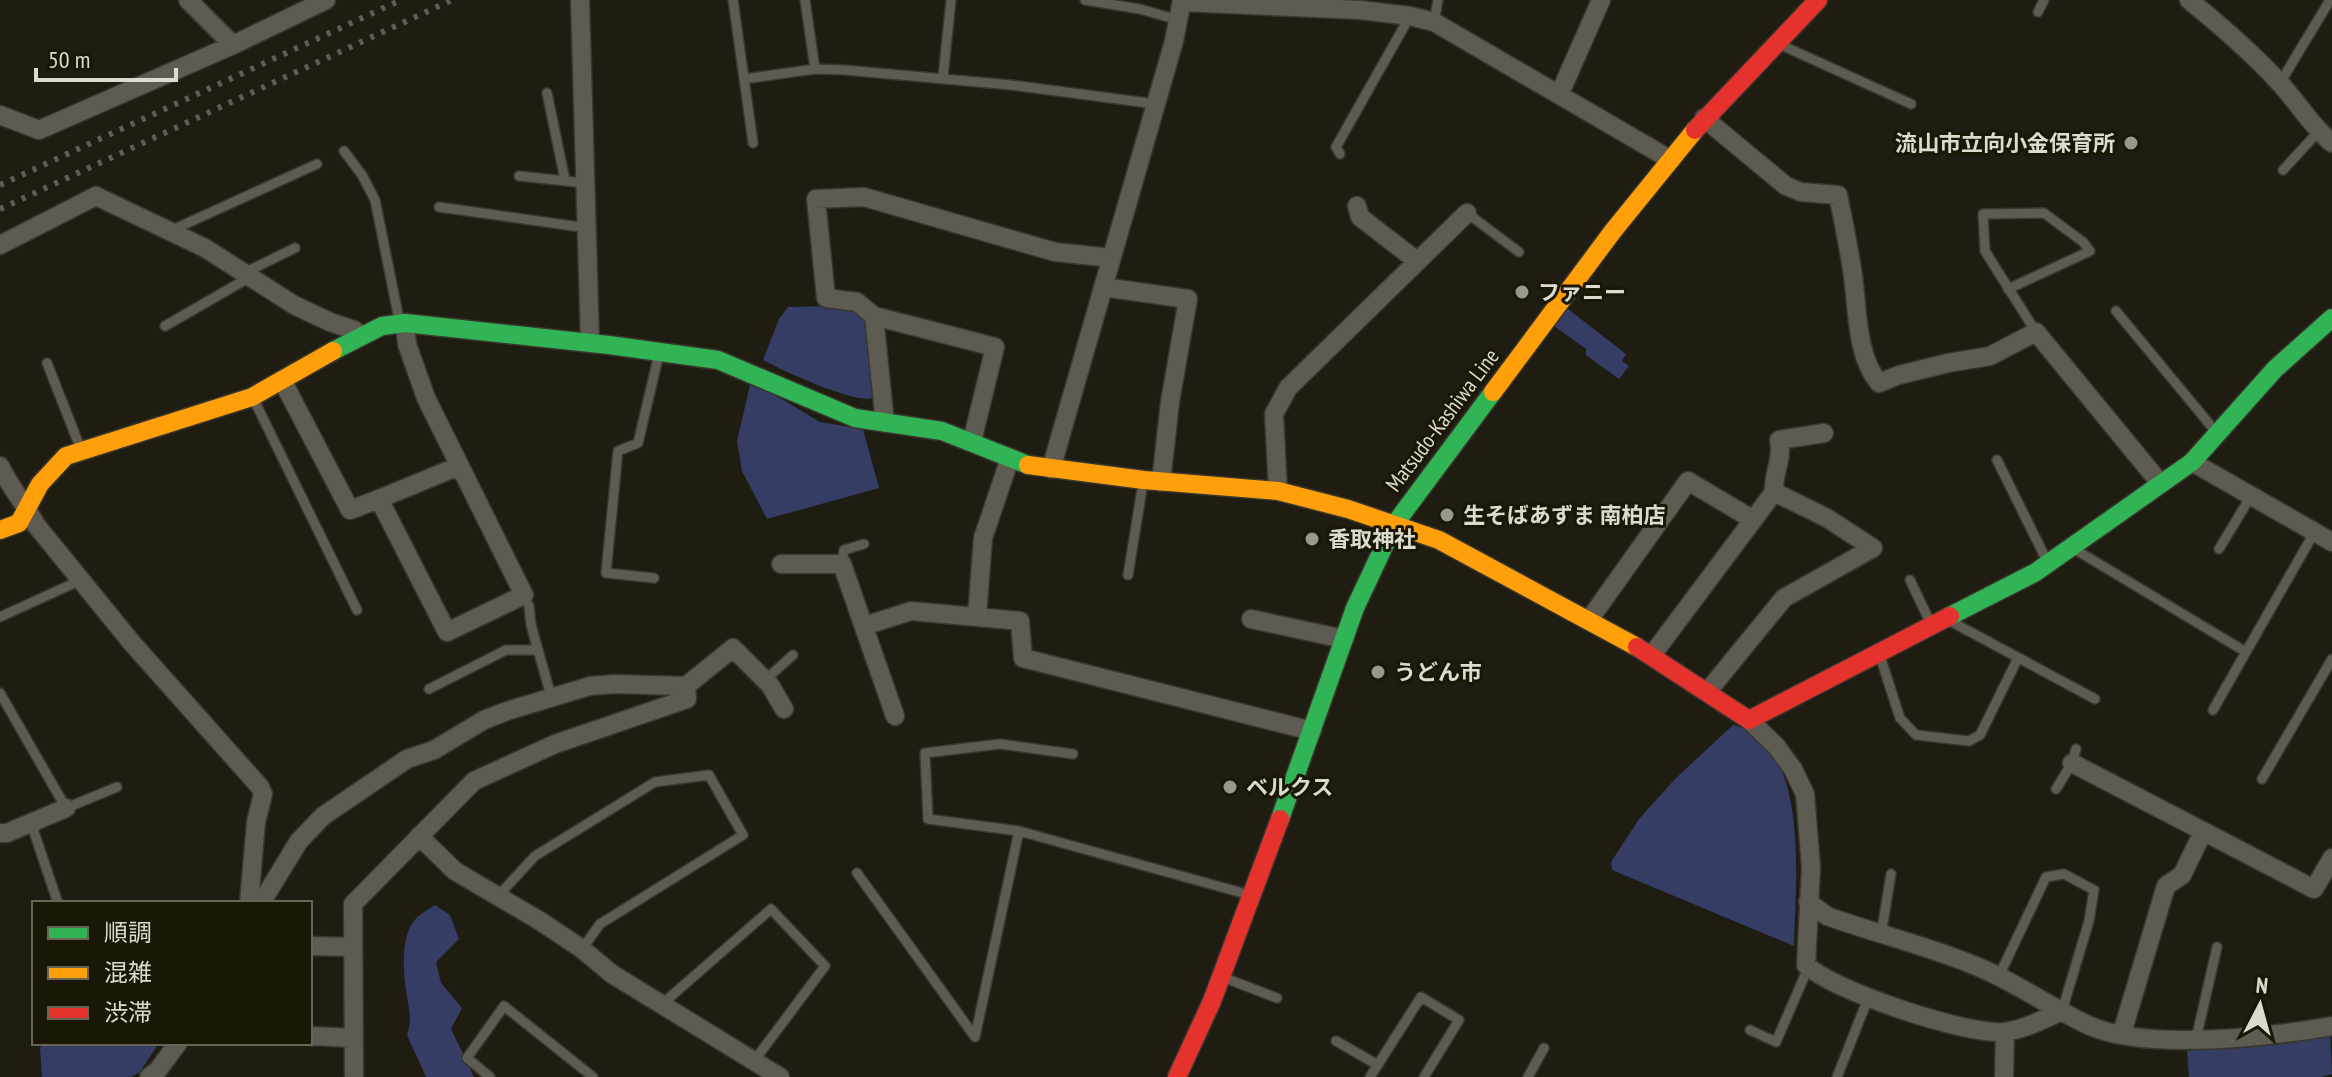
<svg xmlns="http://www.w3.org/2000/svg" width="2332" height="1077" font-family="'PT Sans Narrow','Noto Sans JP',sans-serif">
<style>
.green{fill:#353d65}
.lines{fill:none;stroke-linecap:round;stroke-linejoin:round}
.lane-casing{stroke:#39362d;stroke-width:12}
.street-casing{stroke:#39362d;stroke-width:21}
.fast-casing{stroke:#39362d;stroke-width:21}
.slow-casing{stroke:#39362d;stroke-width:21}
.jam-casing{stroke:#39362d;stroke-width:21}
.lane{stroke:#5d5b52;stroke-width:9}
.street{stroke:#5d5b52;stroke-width:18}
.fast{stroke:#30b455;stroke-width:18}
.slow{stroke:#ff9f0a;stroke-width:18}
.jam{stroke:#e5322d;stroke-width:18}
.rail{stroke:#5f5d54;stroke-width:6;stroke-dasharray:4 8;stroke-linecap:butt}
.poi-dot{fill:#9a988d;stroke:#1a1705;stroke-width:3}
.labels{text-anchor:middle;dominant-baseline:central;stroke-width:6;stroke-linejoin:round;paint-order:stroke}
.poi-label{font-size:22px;font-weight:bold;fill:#dddbcf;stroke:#1a1705;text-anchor:start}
.street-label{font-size:22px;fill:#dddbcf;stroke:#1a1705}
</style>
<rect width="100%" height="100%" fill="#1f1c12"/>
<!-- green -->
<path class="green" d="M1563,305L1626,354L1622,361L1629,366L1619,379L1586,355V349L1550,323Z
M829,306L863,312L874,365L872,398C855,404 781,370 763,360L779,319L788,307Z
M751,381L820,422L863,429L879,488L767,519L742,471L737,441Z
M1733,725C1812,742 1795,886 1794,946L1612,870L1611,862L1639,819L1675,779Z
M435,905L450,915L459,939L436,962L441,983L462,1008L451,1029L474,1077H426L407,1035C413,1018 408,1007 406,990C403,971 401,937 414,921C419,914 429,909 435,905Z
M2330,1031L2332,1074L2321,1077H2189L2187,1051L2219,1046L2291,1043Z
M43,1043H159L140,1072L131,1077H42L40,1048Z"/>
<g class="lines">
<defs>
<path id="lane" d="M733,0L753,143
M805,0L815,69
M1085,0L1140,9L1178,20
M2038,12L2044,0
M1434,22L1438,0
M1781,45L1911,104
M943,77L951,0
M744,79L815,69L845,70L1011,85L1156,104
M2280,83L2330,0
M547,93L565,180
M344,151L362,175L375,200L399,319
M1340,154L1336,147L1410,16
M2283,170L2318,132
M519,176L585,183
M439,207L587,228
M1467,213L1519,252
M170,231L317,164
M244,273L295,248
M2008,289L2090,251L2083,242L2044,213L1983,214L1985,251L2036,332
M2116,311L2216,432
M165,326L250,277
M47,363L80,447
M254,400L357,610
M1997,460L2047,561
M2219,549L2251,496
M2076,550L2246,652L2314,533
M842,564L844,550L864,544
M1128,575L1143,483
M654,578L606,573L618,451L638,443L659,354
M1910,580L1931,624
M524,595L529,606L531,625L551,696
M0,617L81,580
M1950,621L2095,699
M1880,656L1900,718L1916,735L1969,741L1980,735L2018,658
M765,680L793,655
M429,689L506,650H538
M0,693L66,808L117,787
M2213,710L2246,652
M1073,754L1000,744L925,753L928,819L1019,831L1250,895
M2262,779L2332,659
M2056,789L2072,763L2076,749
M31,823L58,903
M857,873L975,1037L1019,831
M498,896L535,856L655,782L709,775L743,835L600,924L582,949
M1881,935L1891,874
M1999,976L2046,877L2064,874L2094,890L2089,921L2062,1011
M1225,978L1277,998
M661,1005L771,909L825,966L754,1061
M1750,1030L1776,1042L1808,968
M2196,1039L2217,947
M1336,1041L1378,1065
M490,1077L467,1058L504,1006L593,1077
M1370,1077L1421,997L1459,1020L1424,1077
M1528,1077L1544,1048
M1837,1077L1869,996"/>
<path id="street" d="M188,0L233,45
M580,0L590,343
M2189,0C2220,25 2251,52 2278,81C2297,101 2311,126 2332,143
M1182,2L1360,10L1410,16L1434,22L1671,160
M1560,93L1601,0
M0,115L39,130L233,45L326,0
M1704,118L1786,186L1801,192L1838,195C1843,219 1848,244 1852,269C1858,305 1855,355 1879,383L1899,375L1948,363L1990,356L2036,332L2160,483
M1357,206L1360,217L1417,261
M0,245L96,196L205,248L294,305L330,322L354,330L360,335
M1103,287L1188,299L1170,402L1161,482
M874,316L995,347L972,441
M405,323L407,344L426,398L524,595L447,632L379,499L459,466
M282,380L350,510L379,499
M885,423L874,316L857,302L826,298L816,199L864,197L1055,252L1111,258
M2192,462L2332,542
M0,466C10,487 25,504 36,525L132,643L260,787L263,794L256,822L249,903
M1051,469L1174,41L1182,0
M1278,491L1274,414L1288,388L1467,213
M781,564H842L895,716
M977,616L983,538L1010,458
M1251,619L1344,639
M1589,620L1688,481L1752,519
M864,626L911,611L1020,621L1023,658L1312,731
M1652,655L1774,492
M1708,691L1784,598L1873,548L1827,518L1774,492C1773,471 1783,461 1779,440L1824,433
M1749,720L1776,746L1793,769L1805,794L1811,867L1806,965C1834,991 1965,1035 2004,1032C2023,1030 2044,1019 2062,1011
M2072,763L2314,889L2332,858
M0,833H7L66,808
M419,836L455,871L540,921L582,949L612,974L780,1077
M1808,902L1827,916C1874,933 1924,945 1971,964C2013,980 2049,1007 2090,1026C2148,1051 2270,1037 2332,1026
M261,903L299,841L323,816L407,759L434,750L484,720L507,711L590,686L614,684L686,686
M310,946L353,947
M2122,1033L2166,886L2182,875L2203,832
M310,1036L354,1038
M149,1077L158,1070L178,1043
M354,1077L353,904L474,781L555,744L687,699L686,686L733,648L770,685L784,709
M2004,1077L2005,1032"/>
<path id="fast" d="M333,351L382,326L405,323L609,345L718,360L855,418L942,431L1028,465
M1950,616L2036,572L2192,462L2275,369L2332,318
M1280,819L1355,608L1394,525L1493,392"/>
<path id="slow" d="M1493,392L1613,231L1695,130
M1028,465L1144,480L1278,491L1348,509L1439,540L1637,647
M0,530L19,523L40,484L66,456L252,397L333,351"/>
<path id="jam" d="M1695,130L1818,0
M1637,647L1749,720L1950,616
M1177,1077L1212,1001L1280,819"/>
</defs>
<!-- lane casing -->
<use href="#lane" class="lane-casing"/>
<!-- street casing -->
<use href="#street" class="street-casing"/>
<!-- fast casing -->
<use href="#fast" class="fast-casing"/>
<!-- slow casing -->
<use href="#slow" class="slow-casing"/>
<!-- jam casing -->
<use href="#jam" class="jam-casing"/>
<!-- lane -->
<use href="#lane" class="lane"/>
<!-- street -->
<use href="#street" class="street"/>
<!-- fast -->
<use href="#fast" class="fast"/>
<!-- slow -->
<use href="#slow" class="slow"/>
<!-- jam -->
<use href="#jam" class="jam"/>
<!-- rail -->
<path class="rail" d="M0,185L401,0
M0,209L452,0"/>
</g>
<!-- markers -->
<g class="poi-dot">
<circle cx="2131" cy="143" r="8"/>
<circle cx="1522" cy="292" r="8"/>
<circle cx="1447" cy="515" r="8"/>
<circle cx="1312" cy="539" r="8"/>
<circle cx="1378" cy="672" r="8"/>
<circle cx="1230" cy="787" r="8"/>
</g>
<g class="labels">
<!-- poi labels -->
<g class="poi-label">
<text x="2115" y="143" text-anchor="end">流山市立向小金保育所</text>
<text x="1538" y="292">ファニー</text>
<text x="1463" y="515">生そばあずま 南柏店</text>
<text x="1328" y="539">香取神社</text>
<text x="1394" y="672">うどん市</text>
<text x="1246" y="787">ベルクス</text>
</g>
<!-- street labels -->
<g class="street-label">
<text transform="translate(1442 420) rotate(-53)">Matsudo-Kashiwa Line</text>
</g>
</g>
<!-- legend -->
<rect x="32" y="901" width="280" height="144" fill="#1a1705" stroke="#686556" stroke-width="2"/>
<rect x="48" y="927" width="40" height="12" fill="#30b455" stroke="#686556" stroke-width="2"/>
<text x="104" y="941" font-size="24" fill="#dddbcf">順調</text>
<rect x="48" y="967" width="40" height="12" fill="#ff9f0a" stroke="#686556" stroke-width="2"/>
<text x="104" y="981" font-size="24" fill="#dddbcf">混雑</text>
<rect x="48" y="1007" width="40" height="12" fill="#e5322d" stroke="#686556" stroke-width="2"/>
<text x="104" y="1021" font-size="24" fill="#dddbcf">渋滞</text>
<!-- north arrow -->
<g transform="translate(2260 1005) rotate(6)" stroke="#1a1705" stroke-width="6" paint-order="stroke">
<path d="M0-6L14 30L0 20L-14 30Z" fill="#dddbcf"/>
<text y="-12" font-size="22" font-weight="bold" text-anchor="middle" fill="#dddbcf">N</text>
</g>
<!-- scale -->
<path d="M36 68v12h140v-12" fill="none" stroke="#dddbcf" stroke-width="4"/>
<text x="48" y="68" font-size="24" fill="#dddbcf" stroke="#1a1705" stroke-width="6" paint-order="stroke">50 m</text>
</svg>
